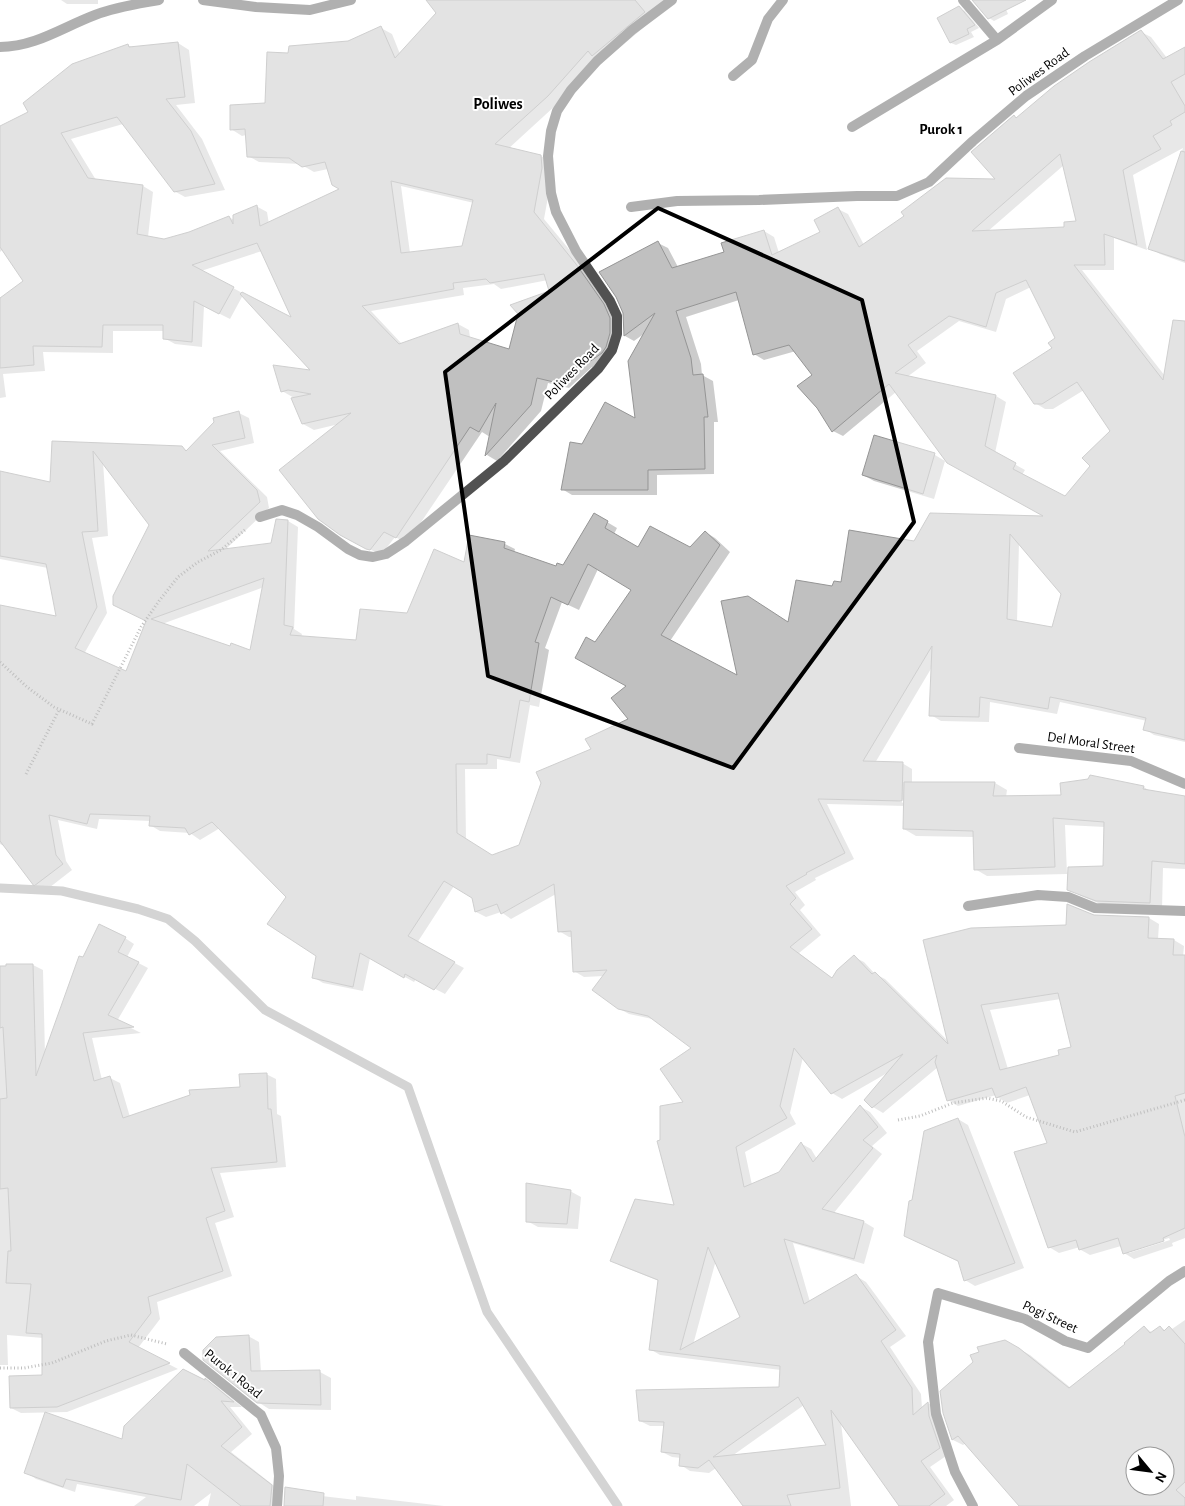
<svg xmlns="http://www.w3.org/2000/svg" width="1185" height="1506" font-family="'Alegreya Sans',sans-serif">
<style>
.shadow{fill:#0003;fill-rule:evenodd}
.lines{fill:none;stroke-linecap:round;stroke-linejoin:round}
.stream{stroke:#9f9f9f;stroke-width:9}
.building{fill:#c0c0c0;stroke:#959595;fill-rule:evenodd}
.path{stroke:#737373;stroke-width:3;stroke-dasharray:1 2.5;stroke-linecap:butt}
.street{stroke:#515151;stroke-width:10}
.marked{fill:none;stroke:#000;stroke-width:4;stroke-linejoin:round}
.labels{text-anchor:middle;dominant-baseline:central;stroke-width:4;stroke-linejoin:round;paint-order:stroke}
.street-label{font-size:14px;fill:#000;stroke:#fff}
.neighbourhood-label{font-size:15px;font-weight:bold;fill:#000;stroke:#fff}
.quarter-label{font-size:16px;font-weight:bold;fill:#000;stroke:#fff}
</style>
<rect width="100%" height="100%" fill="#fff"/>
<!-- shadow -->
<path class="shadow" d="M61,0H98V4H67Z
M428,0H676L604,61L508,149L541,156L552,163V175L544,219L587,271L615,312L620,339L616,353L612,358L597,370L592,367L569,388L548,383L541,411L497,461L487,455L490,437L482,432L407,543L395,537L381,555L341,534L339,424L314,430L303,424L296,399L282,391L313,372L243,295L230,319L204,306L202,347L175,344L164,338V331H113V353L43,352L45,371L3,374L6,397L0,398V299L25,281L3,249L0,252V127L29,112L128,45L133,48L178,43L189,50L195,103L176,105L202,139L225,190L185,197L174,191L123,124L71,139L96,180L143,186L153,192L148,237L165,240L189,233L229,217L234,220L256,206L267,212L269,224L342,189L328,169L314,172L300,164L259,162L248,156L246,135L242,136L231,129L266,104L289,55L348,42L381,28L392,34L400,54L438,13ZM401,186L474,203L463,247L410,253ZM262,251L293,320L201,271ZM548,280L551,292L510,350L470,338L469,330L458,324L402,344L371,311L464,295L463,288L494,284L501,289Z
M1002,0L1008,14L994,21L989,18Z
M959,8L965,11L979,28L971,32L974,37L956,45L951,43L939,18Z
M1141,32L1151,37L1167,58L1185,48V263L1160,254L1150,248L1183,148L1133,175L1147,250L1114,238V270H1082L1165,376L1185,346V742L1154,735L1145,729L1147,721L1060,702L1057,714L990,702L989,722L941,721L931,715L932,667L875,763H902L912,769V783H995L1007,790L1006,797L1063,796L1089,780L1091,776L1144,787L1151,792L1185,797V869L1163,868L1162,909L1110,908L1081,896L1069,889L1105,868V827L1065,825L1067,874L987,876L975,869L974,837L916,836L904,829L905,806L827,804L854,859L815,878L816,880L795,892L805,905L800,910L821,935L799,953L833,979L854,957L864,962L875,974L885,979L949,1042L925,941L1067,926L1094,916L1149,918L1159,924L1158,939L1174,940L1184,946L1183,957H1185V1238L1172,1243L1173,1246L1134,1259L1124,1253L1121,1246L1090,1255L1081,1250L1080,1247L1059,1253L1049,1247L1048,1144L1030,1095L1007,1103L997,1097L996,1095L958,1106L948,1100L938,1067L883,1113L873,1107L866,1100L889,1072L842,1099L832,1093L803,1057L790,1113L796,1124L745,1152L752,1185L779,1173L802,1144L811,1149L817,1159L861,1107L870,1112L887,1133L872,1146L882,1154L833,1214L864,1222L874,1228L864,1264L793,1243L810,1302L856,1276L866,1282L906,1336L890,1347L921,1394L922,1408L928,1403L937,1409L949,1454L930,1467L954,1500L946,1506H900L841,1423L851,1506H745L716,1468L709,1473L690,1471L681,1465V1458L672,1457L662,1452L665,1426H650L640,1421L780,1388L781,1370L660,1355L650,1349L659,1281L621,1266L611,1260L675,1207L661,1141L685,1103L694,1048L657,1020L629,1014L618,1008L604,976L584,977L574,971L572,937H569L559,931L556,894L511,919L501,912L486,917L476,912L473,897L454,886L417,943L464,968L445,994L416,979L414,982L370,958L363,991L323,983L313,977L318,956L287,897L220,828L200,840L190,833L160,831L150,825L151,821L99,819L97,829L58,820L66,861L72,870L45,891L35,885L6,847L0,844V606L58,617L48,568L0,559V473L51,484L53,442L181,447L187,451L239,413L249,418L254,443L220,451L267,497L269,508L225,550L272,544L288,521L298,527L294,629L302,634L301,637L358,641L408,615L465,563L470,536L505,544L515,549L514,553L556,568L564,567L607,522L617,528L614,534L638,548L690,549L705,532L715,538L730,552L670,641L738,677L789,623L833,587L842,584L914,542L1048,520L896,392L843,436L833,431L813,375L796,351L764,360L754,354L739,300L686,317L701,364L702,375L713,381L718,422H714V474L657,475V495H572L562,489L583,446L637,421L645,333L634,341L625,336L624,313L658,243L668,248L678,267L725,253L764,231L774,237L779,253L821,233L838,209L848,214L864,245L997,180L1014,117L1017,119ZM1064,165L1078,222L1066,228L987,232ZM1031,287L1056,338L1035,403L1045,409H1053L1084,390L1111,431L1092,466L1065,498L1022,475L1025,470L995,453L1006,402L996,396L907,377L926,363L917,351L959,321L996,332L1006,299ZM103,462L150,525L114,605L147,621L126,672L84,654L107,613L92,538L108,536ZM1019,543L1062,594L1053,629L1017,622ZM598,569L633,589L596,644L628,686L630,719L593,750L520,846L492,857L466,840L465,769H497V759L520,763L530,705L539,707L549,650L545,648L562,602L579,610ZM264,587L251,651L230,647L162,624ZM897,797L905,801V804L896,799ZM1061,999L1072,1048L1061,1055L1008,1069L990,1010ZM1169,1238L1170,1240L1129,1253V1250ZM716,1260L742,1318L693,1345ZM804,1405L828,1446L732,1456Z
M875,437L935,455L945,461L934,499L874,481L863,475Z
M125,938L134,944L127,957L148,968L117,1021L141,1033L92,1038L102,1080L110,1078L120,1083L130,1117L241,1088L266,1074L276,1079L277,1114L281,1116L286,1167L220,1173L234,1217L215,1223L232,1276L157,1302L160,1319L138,1348L178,1369L67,1412L21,1413L11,1408L43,1376V1338L7,1335L8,1365H0V966L33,965L43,970L45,1055L83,959Z
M958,1119L968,1125L1024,1268L975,1286L965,1280L959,1262L915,1241Z
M570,1191L581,1197L578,1229L538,1227L527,1221Z
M1185,1320V1506H1020L966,1443L963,1445L953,1440L944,1412L1005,1341L1030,1355L1071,1388L1126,1345L1144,1327L1153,1333L1160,1327L1166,1331L1170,1327L1172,1329ZM1135,1456H1165V1486H1135Z
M248,1336L259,1342L261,1372H320L331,1378V1410L269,1409L258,1402L204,1359Z
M206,1381L216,1386L242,1407H230L252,1434L231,1452L282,1492L281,1506H208L211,1493L194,1506H134L146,1497L77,1484L75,1492L36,1479L26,1472L123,1441Z
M313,1495L356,1500V1496L444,1506H285Z"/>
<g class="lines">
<!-- stream -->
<path class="stream" d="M0,888L62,891L138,909L168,919L195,941L265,1010L408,1087L487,1312L618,1506"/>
</g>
<!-- building -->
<path class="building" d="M426,0H635L645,12L592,56L588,51L548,96L495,144L541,155L542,168L534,212L576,264L604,304L610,318V333L606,347L602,353L585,365L581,362L558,383L537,378L531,405L485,456L496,403L479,432L470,427L396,538L384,532L370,550L366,549L340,535L318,519L279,470L351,413L302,424L291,398L311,394L288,390L281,392L273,365L310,370L240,294L242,292L291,317L257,243L192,265L234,287L219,314L194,301L192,342L163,339V325H103L102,347L33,346L34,365L0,368V298L23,281L0,247V126L28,112L23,103L72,64L128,44L129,47L178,42L185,97L166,99L191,131L215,184L174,192L117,117L61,133L88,178L143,185L137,234L164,239L189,232L229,216L233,224V215L257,205L260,226L339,189L332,185L325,162L302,167L289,158L247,157L245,129L230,130V105L265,103L267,52L288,53L289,46L348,41L381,26L395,58L436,13ZM391,181L473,200L462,246L401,253ZM544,274L549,291L510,305L518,314L509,349L460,334L458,323L399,344L362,306L454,289L453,283L486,279L490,283Z
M972,0H1026L988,19Z
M959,6L975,25L967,29L969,34L950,43L937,18Z
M1141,30L1163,59L1185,47V74L1171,82L1185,106V112L1170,121L1172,125L1153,136L1161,149L1123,170L1137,245L1104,234L1105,265H1074L1163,380L1173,320L1185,321V740L1143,730L1146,718L1100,707L1050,697L1048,709L980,697L979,717L929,716L932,646L863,761L903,762L902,801L818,799L845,853L806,873L807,874L786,886L796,898L790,904L812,929L790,947L832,978L837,970L854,955L872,974L875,972L948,1044L923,940L971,928L1066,925L1067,904L1094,915L1149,917L1148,938L1174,939L1173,955H1185V1093L1175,1096L1185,1137V1228L1163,1238L1164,1241L1123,1254L1118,1238L1079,1250L1076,1240L1048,1248L1014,1152L1047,1143L1026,1087L996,1098L992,1088L947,1101L935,1062L937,1055L872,1108L864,1100L903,1054L831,1094L794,1048L780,1106L787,1118L736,1147L744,1187L779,1172L801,1142L813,1162L860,1105L878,1127L863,1140L873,1148L822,1209L864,1221L854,1259L784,1239L804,1304L856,1274L896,1330L881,1341L912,1388L913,1415L928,1402L929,1416L940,1448L921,1461L945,1494L929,1506H899L831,1410L840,1488L787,1495L791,1506H743L709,1460L698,1468L679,1466L680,1454L661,1452L664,1422L639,1421L636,1390L779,1387L780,1366L649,1350L658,1280L610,1261L635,1199L674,1205L657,1141L660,1140V1106L683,1102L660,1069L691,1048L648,1016L618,1009L592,990L607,970L573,972L571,931L558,932L554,884L501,914L497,904L475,912L472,898L444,881L408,936L455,962L434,990L405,974L404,978L360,953L353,987L312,978L316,956L267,924L286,897L212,822L189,835L185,828L149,826L150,816L90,814L87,824L49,815L56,855L63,864L34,886L0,841V605L56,616L46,564L0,556V471L50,482L52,441L182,446L186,451L214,422L213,418L239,411L245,438L212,445L257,490L260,502L208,551L271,543L276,519L288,520L284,625L293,627L290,635L356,640L360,609L407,613L434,549L464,562L469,535L505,542L504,548L556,566L557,563L563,565L594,513L608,521L605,528L638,547L650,526L690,547L705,531L720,545L661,635L737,675L721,601L748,596L788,622L796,580L832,586L834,581L841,582L849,530L914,541L930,513L1043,516L947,463L889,384L832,432L817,408L797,386L812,375L789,345L753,355L736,292L676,311L691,358L693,375L703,374L708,417H704L705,469L648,470V490H561L570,442L582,444L605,402L635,418L628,361L655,313L624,336L623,313L616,297L599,272L658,241L672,268L724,252L721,243L764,230L772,255L820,232L814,220L838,207L859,247L904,216L901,212L946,178L995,179L971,152L1014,115L1016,118L1054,86L1089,62ZM1060,154L1076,221L1064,222V227L972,231ZM1026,280L1055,338L1048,343L1052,348L1013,373L1034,404H1042L1077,382L1110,431L1082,458L1090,466L1065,496L1013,469L1016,463L985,446L996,395L895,373L917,357L908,345L949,316L986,327L996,293ZM93,451L149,525L113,596V605L146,621L126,671L75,648L97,607L82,532L98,531ZM1010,534L1061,594L1052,627L1007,619ZM588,564L631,590L595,642L586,637L575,658L626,686L611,698L628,719L585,739L591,749L536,772L541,783L519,845L492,855L457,833L456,764H487V754L510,758L520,700L529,702L539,643L535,642L551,597L568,605ZM264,578L250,650L231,643L230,646L151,619ZM1058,993L1071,1047L1058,1050L1059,1055L1000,1070L981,1005ZM708,1247L740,1317L680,1350ZM798,1397L826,1445L713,1457L788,1404Z
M1181,151L1185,152V261L1148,249Z
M874,435L935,453L923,494L862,475Z
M1090,775L1144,786L1143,789L1185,796V864L1152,861L1150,903L1096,901L1067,890L1068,867L1103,866L1104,822L1053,818L1055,867L974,870L973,831L903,829L904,782H995L993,796L1061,795L1060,783L1088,779Z
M99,924L126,937L118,952L139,962L108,1015L134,1027L83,1033L94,1081L110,1076L123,1118L190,1095L189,1090L240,1087L239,1074L267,1073L268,1109H271L277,1162L211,1168L225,1211L206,1218L223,1271L148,1297L151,1313L129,1342L170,1363L57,1407L10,1408L9,1376L42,1375V1334L26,1333L31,1284L6,1283L8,1251H11L8,1188L0,1189V1099L7,1098L3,1027L0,1028V966H6V964H33L36,1076L79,956L83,957Z
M958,1118L1015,1263L964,1281L958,1261L904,1236L909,1201L912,1200L924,1131Z
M526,1183L571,1190L567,1224L526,1222Z
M1144,1326L1150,1333L1160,1326L1164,1331L1169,1326L1185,1344V1482L1176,1490L1185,1498V1506H1019L958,1436L952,1440L943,1413L940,1391L973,1362L970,1355L979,1352L977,1347L1005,1340L1019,1348L1069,1388L1125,1344L1124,1343ZM1135,1456H1165V1486H1135Z
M249,1335L251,1371L320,1370L321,1405L257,1403L203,1360V1350L216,1337Z
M183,1369L205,1380V1378L234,1402L221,1401L242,1427L221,1446L272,1485L270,1506H241L187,1464L181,1500L66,1479L63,1487L24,1473L45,1412L122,1439L124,1426Z
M285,1487L324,1493L323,1506H284Z"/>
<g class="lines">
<!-- path -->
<path class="path" d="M0,662L27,687L54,707L92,724L141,627L159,601L178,577L198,562L221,550L246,529
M26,774L59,710
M898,1120L920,1116L953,1103L987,1098L1001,1101L1026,1117L1075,1132L1185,1100
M0,1368H24L52,1363L106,1341L131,1335L167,1344"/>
<!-- street -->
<path class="street" d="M203,0L256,7L310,10L351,0
M963,0L997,40
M0,47C35,47 63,27 95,15C115,7 137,4 159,0
M733,76L752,60L768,19L783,0
M852,127L997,40L1052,0
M631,207L677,201L759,200L857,196H897L929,182L973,141L1026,96L1085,56L1178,0
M260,517L282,510L297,515L318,527L348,549L360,555L373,557L386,554L406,541L504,461L598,369L612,350L617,334V316L610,301L576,251L556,212L551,193L548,156L551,131L557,111L571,90L597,61L632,30L672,0
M1019,748L1131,761L1185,784
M968,906L1038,895L1068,897L1095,908L1185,911
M184,1353L261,1415L276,1448L279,1476L277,1506
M973,1506L955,1472L936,1414L928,1342L938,1293L1025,1319L1065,1341L1088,1348L1169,1281L1185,1271"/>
</g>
<!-- marked area -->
<path d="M0 0H1185V1506H0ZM658,208L862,300L914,522L733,768L488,676L445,372Z" fill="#fff" fill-opacity=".55" fill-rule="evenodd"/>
<path class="marked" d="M658,208L862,300L914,522L733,768L488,676L445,372Z"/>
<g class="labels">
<!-- street labels -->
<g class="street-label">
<text transform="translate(1039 72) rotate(-36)">Poliwes Road</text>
<text transform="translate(572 372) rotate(-46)">Poliwes Road</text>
<text transform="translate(1091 743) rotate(8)">Del Moral Street</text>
<text transform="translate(1050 1317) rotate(25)">Pogi Street</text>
<text transform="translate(233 1374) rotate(39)">Purok 1 Road</text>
</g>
<!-- neighbourhood labels -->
<g class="neighbourhood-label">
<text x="941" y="129">Purok 1</text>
</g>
<!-- quarter labels -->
<g class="quarter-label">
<text x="498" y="104">Poliwes</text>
</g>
</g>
<!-- north arrow -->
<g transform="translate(1150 1471) rotate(119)"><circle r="24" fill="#ffffff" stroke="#999999"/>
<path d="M0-4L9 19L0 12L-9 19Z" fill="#000000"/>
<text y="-8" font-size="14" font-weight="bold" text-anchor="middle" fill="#000000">N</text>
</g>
</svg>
